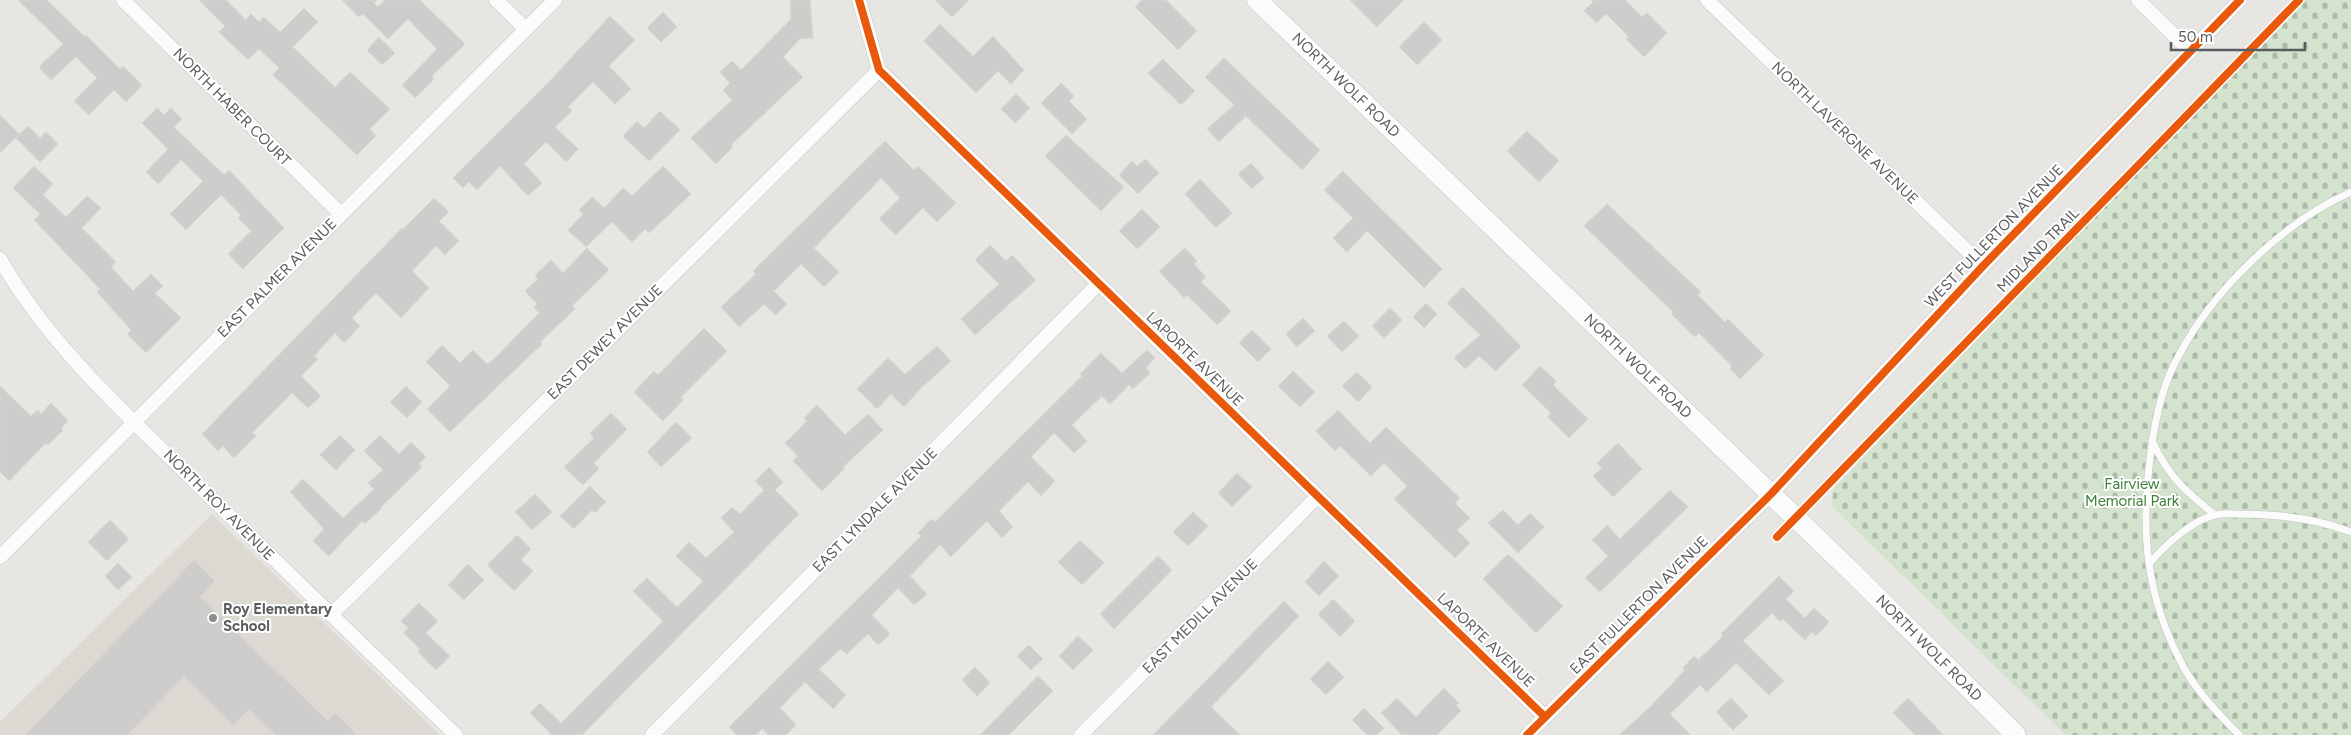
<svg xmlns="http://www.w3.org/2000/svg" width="2351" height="735" font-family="Figtree,sans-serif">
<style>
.education{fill:#dcd8d2}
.cemetery{fill:url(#cemetery-stones)}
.building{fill:#cfcdcc;stroke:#d8d5d2}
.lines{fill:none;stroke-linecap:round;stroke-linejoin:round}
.lane-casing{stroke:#c4c3c4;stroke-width:8}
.street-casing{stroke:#c4c3c4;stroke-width:15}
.secondary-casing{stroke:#c3c3c4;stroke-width:21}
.lane{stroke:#fcfbfb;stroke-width:7}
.street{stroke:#fcfbfb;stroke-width:14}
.secondary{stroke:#fcfbfb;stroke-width:20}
.cycleway-casing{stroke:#fff;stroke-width:11}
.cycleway{stroke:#e8590c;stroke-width:8}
.poi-dot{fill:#8b8d8e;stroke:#fff;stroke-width:2}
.labels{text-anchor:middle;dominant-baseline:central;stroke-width:4;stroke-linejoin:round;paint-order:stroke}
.street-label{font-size:15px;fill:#595d60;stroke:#fff}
.park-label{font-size:15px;fill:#3e7f39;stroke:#fff}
.poi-label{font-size:15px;font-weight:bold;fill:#595d60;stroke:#fff;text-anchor:start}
</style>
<defs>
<pattern id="cemetery-stones" width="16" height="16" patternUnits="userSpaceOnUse" patternTransform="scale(1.25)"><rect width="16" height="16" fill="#d3e3ce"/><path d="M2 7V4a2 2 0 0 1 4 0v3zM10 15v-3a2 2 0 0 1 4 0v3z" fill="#aebbab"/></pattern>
</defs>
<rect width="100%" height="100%" fill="#e8e6e3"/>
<!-- education -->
<path class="education" d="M212,514L440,735H0V722Z"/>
<!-- cemetery -->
<path class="cemetery" d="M2305,0H2351V735H2065L1832,506L1833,489Z"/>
<!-- building -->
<path class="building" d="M18,0H47L85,37L86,35L120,69L123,66L142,85L126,102L114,90L89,115L74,101L97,78L76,57L51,80L39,67L63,44Z
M199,0H226L246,20L251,14L259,22L264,17L280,32L304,8L318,22L293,47L335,87L350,72L390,109L370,129L376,136L357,155L273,75L279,68L259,49L248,60L219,32L225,26Z
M342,0H377L374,3L378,7L385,0H420L465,44L432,76L434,79L415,98L402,85L437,49L408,19L388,39L363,14L359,17Z
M790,0H810L813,38L800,39L783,57L803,77L731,145L733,147L716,164L691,138L732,100L723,90L730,83L720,72L732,61L741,70L791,19Z
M935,0H969L952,17Z
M1142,0H1166L1197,31L1178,50L1135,7Z
M1350,0H1404L1377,27Z
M1591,0H1625L1642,17L1647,13L1667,33L1644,57L1626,39L1629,37L1606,14L1597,23L1584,11L1593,2Z
M663,12L677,27L661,42L647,28Z
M610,16L635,40L609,66L631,89L615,104L593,82L568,107L572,111L555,127L578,149L566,162L546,142L524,164L542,183L528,196L500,166L477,190L469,182L463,188L453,178L546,85Z
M1424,22L1442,40L1417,65L1399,47Z
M940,24L973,56L993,36L1024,70L1011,84L998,71L976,93L924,41Z
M379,37L395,53L382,65L367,50Z
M1224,58L1320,150L1302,170L1246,116L1219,142L1207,129L1234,105L1205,77Z
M1163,59L1195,91L1181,105L1148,73Z
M1061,83L1074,96L1069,101L1087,119L1072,134L1041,103Z
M1016,94L1030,108L1015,123L1001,109Z
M157,108L164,115L171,108L182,119L174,127L224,175L229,170L284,228L243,269L228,254L251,231L238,218L241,215L221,195L186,230L170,214L203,181L181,160L158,184L146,172L168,149L142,123Z
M660,111L680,130L649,161L623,136L637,121L644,128Z
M0,115L19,134L0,153Z
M28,126L40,138L46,132L58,144L40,162L16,138Z
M1527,131L1559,161L1539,182L1507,151Z
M1066,135L1124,187L1101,211L1045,156Z
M885,141L914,170L918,166L956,203L937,222L923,208L896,235L879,219L900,198L881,178L814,248L839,272L824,287L801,264L774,291L787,304L776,315L764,304L739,327L721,307L756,274L753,271Z
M1145,159L1159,173L1138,194L1119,175L1132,161L1137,166Z
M1251,163L1264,178L1252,189L1238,174Z
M34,166L53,184L43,195L66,217L87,196L101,208L82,228L116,262L111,267L133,291L151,274L163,286L155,293L181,318L146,353L127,334L131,330L97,292L100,289L34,220L40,214L13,188Z
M663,166L691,194L649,233L645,229L632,242L612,222L586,247L568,230L583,214L579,210L592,197L604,208L623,188L632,196Z
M1343,171L1442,269L1424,288L1367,231L1347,252L1333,238L1353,218L1324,190Z
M1200,179L1232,213L1216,228L1185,194Z
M434,198L449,212L439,221L459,241L445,255L436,246L412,271L429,288L401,318L376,293L352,318L360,326L344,343L335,333L314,356L318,359L301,376L321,396L308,408L292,393L252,433L256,436L234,458L223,446L218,451L202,434L402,228L403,229Z
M1607,204L1701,292L1698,295L1725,322L1728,319L1764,355L1740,379L1730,369L1732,366L1699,333L1695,337L1671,314L1673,312L1584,226Z
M1142,209L1160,227L1137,249L1119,231Z
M990,245L1006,261L1012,255L1036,280L975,335L961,319L999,284L975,260Z
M587,248L609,270L572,306L575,309L540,342L542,344L450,432L427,409L450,386L426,362L442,345L460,363L473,350L487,364L493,360L539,313L534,307L537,304L525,291L538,279L535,275L551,260L563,273Z
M1185,248L1197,261L1194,264L1206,277L1201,282L1231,311L1217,325L1187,295L1184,298L1159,271Z
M1463,287L1521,346L1496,371L1479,356L1465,369L1454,358L1480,335L1447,303Z
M1426,303L1437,314L1424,328L1413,317Z
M1390,308L1402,320L1384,338L1372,326Z
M1303,318L1315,331L1297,347L1286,334Z
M1344,321L1359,336L1342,352L1327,336Z
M704,328L727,351L681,397L683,400L663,421L634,392L654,371L658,375Z
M1252,330L1271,349L1258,362L1239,343Z
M937,346L951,361L920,389L904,407L891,394L877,409L857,389L888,358L905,374Z
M1147,350L1155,358L1146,368L1150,373L1133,389L1129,385L1110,404L1102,396L1072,425L1087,441L1074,453L1054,433L1031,457L1055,481L1041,496L1028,482L999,511L1013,527L1002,538L987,521L951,557L940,545L910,576L927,594L914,605L898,588L872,615L890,634L878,645L868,634L847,654L841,649L819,669L846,695L833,709L805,682L780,708L796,725L786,735H768L762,729L756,735H737L729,727L921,536L918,533L931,519L935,522L1082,376L1080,374L1101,353L1122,373Z
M1540,366L1556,381L1553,385L1588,419L1569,438L1548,417L1551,413L1522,385Z
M1293,371L1315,392L1300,407L1278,386Z
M1357,372L1372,387L1358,402L1342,386Z
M0,386L31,416L38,410L41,414L51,403L68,421L61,428L63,430L48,445L46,443L9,481L0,472Z
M406,386L422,402L407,418L390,402Z
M817,405L845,435L868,414L883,430L843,467L845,468L822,491L793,461L798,456L785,443L807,421L804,418Z
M1338,410L1370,443L1386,427L1460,498L1455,503L1470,518L1457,530L1470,543L1455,558L1394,499L1407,486L1384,463L1371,476L1340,446L1335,451L1316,431Z
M611,413L627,429L594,463L599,469L583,485L564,467L594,438L590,433Z
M676,422L692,438L661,467L647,452Z
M340,435L355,450L336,470L320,455Z
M380,435L399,454L411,442L426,457L419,464L422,467L380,508L381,509L365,524L362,521L329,556L313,541L324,529L290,492L303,479L343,518L374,489L368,483L383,470L364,451Z
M1618,443L1642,469L1613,497L1593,476L1602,468L1597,463Z
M769,467L783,482L775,490L799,514L582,735H549L551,734L530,713L540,703L561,723L663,621L633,591L647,578L677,607L703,581L676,556L689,542L706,558L734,532L721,518L732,507L740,514L764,490L755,481Z
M1237,473L1252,487L1232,507L1218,493Z
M590,486L606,502L595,513L592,510L574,529L560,516Z
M1670,490L1688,507L1600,592L1585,578L1608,556L1592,540L1607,525L1620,539Z
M535,494L552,512L532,530L515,512Z
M1503,510L1518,525L1530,513L1544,527L1518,553L1488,523Z
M1193,512L1208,526L1188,546L1173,532Z
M110,520L129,539L107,561L88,542Z
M517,535L531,549L521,560L533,571L514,591L487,565Z
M1080,540L1104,563L1082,585L1058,562Z
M1508,554L1563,606L1536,633L1483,579Z
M1158,556L1172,570L1114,629L1100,614Z
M194,560L215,581L200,597L328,721L335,713L357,735H276L249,709L233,725L184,677L127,735H25Z
M1324,561L1339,576L1319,596L1305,582Z
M118,563L132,577L118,590L105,576Z
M468,564L484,580L464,600L448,585Z
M1779,576L1794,591L1786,599L1805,618L1814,608L1829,622L1816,636L1812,632L1805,640L1783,619L1780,622L1772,613L1743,641L1784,681L1769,695L1736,663L1707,692L1700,685L1670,714L1691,735H1619L1650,707L1685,670L1683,668L1694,656L1698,660L1723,636L1721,634Z
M1333,599L1355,621L1340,637L1318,614Z
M1284,601L1299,616L1211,707L1240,735H1153Z
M419,603L438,621L426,633L450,656L436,670L418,652L420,649L404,633L408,628L401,621Z
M1078,636L1093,650L1073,670L1059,656Z
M1029,645L1043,659L1031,670L1017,656Z
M1328,661L1344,677L1326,695L1310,679Z
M975,667L990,683L977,696L962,680Z
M1038,676L1053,691L1009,735H980Z
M1444,688L1459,703L1456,705L1461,711L1437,735H1402L1381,713L1397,698L1416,717Z
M1731,698L1748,716L1733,730L1716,712Z
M1908,698L1933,724L1943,735H1915L1893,713Z
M1364,708L1384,728L1377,735H1367L1352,720Z"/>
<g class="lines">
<defs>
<path id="lane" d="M2152,441C2169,477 2184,490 2215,515
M2149,564C2163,547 2193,519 2216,515C2223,513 2231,514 2238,514C2277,514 2315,518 2351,532
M2239,735C2219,714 2198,693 2184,668C2145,596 2140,530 2151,451C2155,420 2162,385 2178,357C2213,290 2282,223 2351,192"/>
<path id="street" d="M123,0L341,214
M496,0L526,29
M859,0L879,70L1545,717
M1707,0L1983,266
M2138,0L2190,51
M0,259C49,345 123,411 193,480C280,565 368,651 456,735
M0,557L555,0
M331,615L879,70
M652,735L1098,284
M1081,735L1318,496
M1527,735L1771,494L1983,266L2240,0"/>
<path id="secondary" d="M1257,0L1853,573L2016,735"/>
</defs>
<!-- lane casing -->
<use href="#lane" class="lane-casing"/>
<!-- street casing -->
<use href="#street" class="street-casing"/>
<!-- secondary casing -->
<use href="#secondary" class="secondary-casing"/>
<!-- lane -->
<use href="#lane" class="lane"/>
<!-- street -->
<use href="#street" class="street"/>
<!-- secondary -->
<use href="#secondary" class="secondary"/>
<defs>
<path id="cycleway" d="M859,0L879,70L1545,717
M1777,537L2299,0
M1527,735L1771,494L1983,266L2240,0"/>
</defs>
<!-- cycleway casing -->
<use href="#cycleway" class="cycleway-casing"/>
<!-- cycleway -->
<use href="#cycleway" class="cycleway"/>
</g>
<!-- markers -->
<circle class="poi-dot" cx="213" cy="618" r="5"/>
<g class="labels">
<!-- street labels -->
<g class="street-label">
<text transform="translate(1346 85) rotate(44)">NORTH WOLF ROAD</text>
<text transform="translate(232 107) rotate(45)">NORTH HABER COURT</text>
<text transform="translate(1845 133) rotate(44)">NORTH LAVERGNE AVENUE</text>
<text transform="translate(1994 236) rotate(-46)">WEST FULLERTON AVENUE</text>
<text transform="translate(2038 250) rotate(-46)">MIDLAND TRAIL</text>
<text transform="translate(277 278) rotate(-45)">EAST PALMER AVENUE</text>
<text transform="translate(605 342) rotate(-45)">EAST DEWEY AVENUE</text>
<text transform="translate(1195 359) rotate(44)">LAPORTE AVENUE</text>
<text transform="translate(1638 366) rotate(44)">NORTH WOLF ROAD</text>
<text transform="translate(219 505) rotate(45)">NORTH ROY AVENUE</text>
<text transform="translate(875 510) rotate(-45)">EAST LYNDALE AVENUE</text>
<text transform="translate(1639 605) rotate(-45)">EAST FULLERTON AVENUE</text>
<text transform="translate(1200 616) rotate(-45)">EAST MEDILL AVENUE</text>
<text transform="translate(1486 640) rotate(44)">LAPORTE AVENUE</text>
<text transform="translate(1929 648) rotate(45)">NORTH WOLF ROAD</text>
</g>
<!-- park labels -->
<g class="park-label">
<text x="2132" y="484">Fairview<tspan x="2132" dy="17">Memorial Park</tspan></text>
</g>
<!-- poi labels -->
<g class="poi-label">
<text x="223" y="609">Roy Elementary<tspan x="223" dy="17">School</tspan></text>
</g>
</g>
<!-- scale -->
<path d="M2171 42v8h134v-8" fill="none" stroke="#595d60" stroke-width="2.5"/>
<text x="2178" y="42" font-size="15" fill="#595d60" stroke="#ffffff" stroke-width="4" paint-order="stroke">50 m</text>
</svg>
